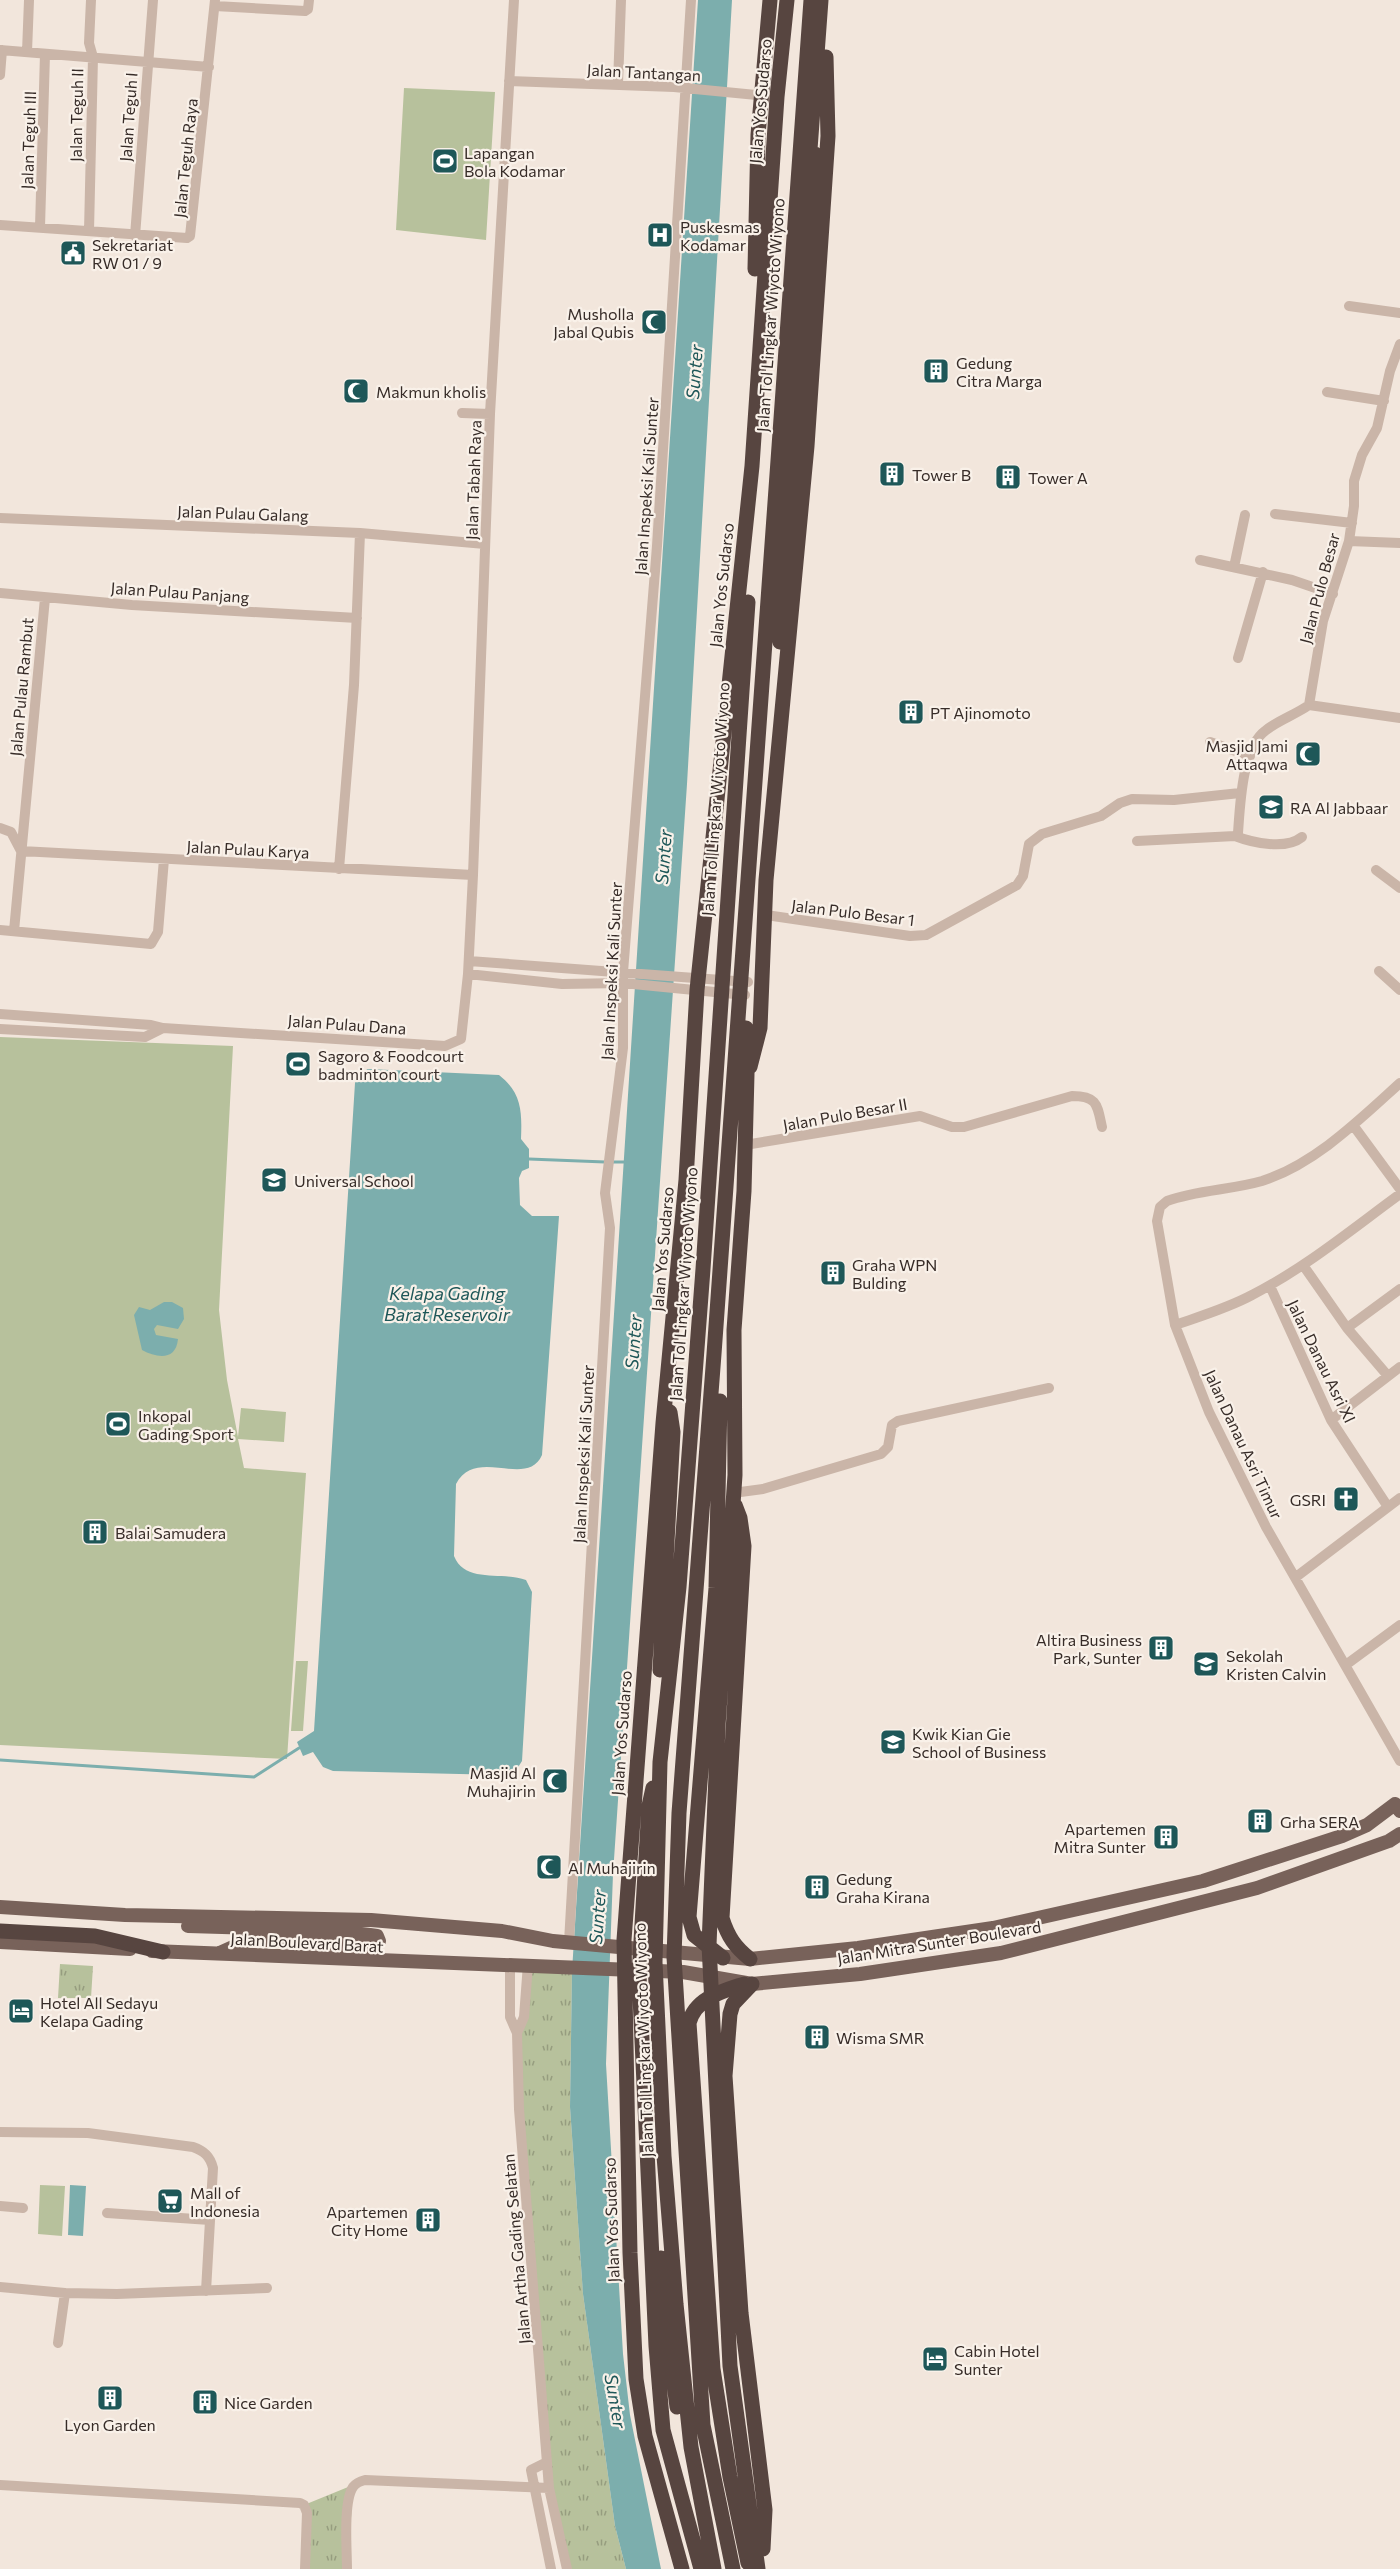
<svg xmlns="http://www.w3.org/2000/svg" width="1400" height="2569" font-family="Commissioner,sans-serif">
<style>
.grass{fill:url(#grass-tufts)}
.garden{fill:#b7c19c}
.water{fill:#7caead}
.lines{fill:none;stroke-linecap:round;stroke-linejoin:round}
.stream{stroke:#7caead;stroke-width:3}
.minor{stroke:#cab5a8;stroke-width:10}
.major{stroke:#78625a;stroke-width:14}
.highway{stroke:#574540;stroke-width:15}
.labels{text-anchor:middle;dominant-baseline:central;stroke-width:4.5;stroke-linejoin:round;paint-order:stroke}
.street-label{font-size:16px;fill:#372c28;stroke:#f9f1e9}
.poi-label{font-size:16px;fill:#372c28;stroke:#f9f1e9;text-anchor:start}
.water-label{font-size:18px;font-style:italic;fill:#1e5758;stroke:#f9f1e9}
</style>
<defs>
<pattern id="grass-tufts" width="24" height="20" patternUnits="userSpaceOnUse" patternTransform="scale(1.5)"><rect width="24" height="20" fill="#b7c19c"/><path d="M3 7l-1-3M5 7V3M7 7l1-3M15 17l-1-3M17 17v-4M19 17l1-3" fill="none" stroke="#969d7f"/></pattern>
</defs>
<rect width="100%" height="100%" fill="#f2e6dc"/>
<!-- grass -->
<path class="grass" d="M60,1964L93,1966L91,1998H58Z
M528,1964L572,1971L570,2107L583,2294L615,2526L626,2569H567L549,2488L517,2033Z
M353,2485L348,2569H305L304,2505Z"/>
<!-- garden -->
<path class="garden" d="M404,88L495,92L486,240L396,230Z
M0,1037L233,1046L219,1310L227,1380L238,1437L241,1408L286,1412L284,1442L238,1439L244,1468L306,1473L287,1759L0,1745Z
M296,1661H308L303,1731H291Z
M40,2185L65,2186L62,2236L38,2234Z"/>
<!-- water -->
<path class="water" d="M698,0H732L687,784L613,1874L606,2064L623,2354L630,2415L661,2569H626L615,2526L583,2294L570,2107L572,1971Z
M368,1069L499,1075C522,1093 522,1112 521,1139L529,1149V1168L522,1171L519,1178L520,1205L532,1216H559L542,1455C527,1489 476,1446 456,1484L454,1556C465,1584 503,1571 526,1580L532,1592L522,1761L515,1772L502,1775L333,1771L323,1767L313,1752L303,1756L297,1742L314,1731L355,1083L361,1073Z
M164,1302H172L183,1308L184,1319L178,1329L157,1325L154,1329L156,1335L178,1339C176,1361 157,1358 142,1350L134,1315L139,1307L150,1310Z
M70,2185L86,2186L83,2236L68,2235Z"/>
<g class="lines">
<!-- stream -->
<path class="stream" d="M529,1159L605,1162
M612,1162H625
M0,1760L254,1777L299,1748"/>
<!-- minor -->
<path class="minor" d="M215,6L305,11L308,9L309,0
M0,50L209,67
M27,52L29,0
M0,75L2,50
M509,81L674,87L777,97
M618,84L621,0
M0,225L187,238L190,236L215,0
M40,227L45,54
M89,231L93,57L89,43L91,0
M135,236L153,0
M1349,306L1400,313
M1327,392L1384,401
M462,413L490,414
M1275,514L1352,523
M0,518L360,533L485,544
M1349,541L1400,543
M1200,560L1292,580L1333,594
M1234,567L1245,515
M0,593L132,605L357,618
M1238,658L1263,572
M1309,705L1323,621L1349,541L1354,506V481L1362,455L1377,428L1390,371L1400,344
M1309,705L1400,718
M1210,742L1250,756
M0,828L11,832L21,851
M1235,836C1253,843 1286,850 1302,837
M1137,841L1235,836L1238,833C1240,806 1242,748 1265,731C1278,720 1295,715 1309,705
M21,851L473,875
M339,869L354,685L360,533
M1376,870L1400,888
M766,915L910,936L926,935L1017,885L1023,876L1029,844L1042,834L1101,816L1120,803L1132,799L1174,800L1240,793
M0,930L151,944L158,932L164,859
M14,931L45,598
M469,961L748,982
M1379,971L1400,990
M468,974L562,984L623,983L745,995
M0,1014L151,1025L163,1028L445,1046L461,1039L468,974L473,875L490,414L514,0
M0,1029L145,1037L163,1028
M1400,1083C1359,1120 1315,1164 1262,1181C1231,1190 1197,1190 1167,1201L1160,1207L1157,1221L1175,1325L1209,1412L1266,1527L1400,1761
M1353,1125L1400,1189
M745,1145L920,1116L952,1127H964L1072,1096C1098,1096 1097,1105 1102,1127
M1303,1265L1347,1328L1388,1376
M1270,1286L1331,1420L1388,1507
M1175,1325C1201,1316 1228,1308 1252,1295C1305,1268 1352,1229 1400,1194
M1347,1328L1400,1289
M1331,1420L1400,1367
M733,1493L763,1489L881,1454L888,1447L892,1425L898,1421L1049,1388
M1296,1577L1400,1498
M1347,1664L1400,1625
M569,1942L610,1228L605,1193L623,1048V972L657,546L691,0
M510,1963V2017L517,2033L519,2109L549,2488L567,2569
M517,2033L524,2017L528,1964
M0,2132L88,2133L193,2147C204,2151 210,2156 213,2168L206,2291
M0,2206L23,2208
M107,2213L210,2220
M0,2287L65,2293L117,2294L267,2288
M58,2343L65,2293
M547,2462L531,2470L551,2569
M0,2485L300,2503L304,2505L307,2513L305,2569
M347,2569C347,2550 343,2502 353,2487C356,2483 361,2481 365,2480L549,2488"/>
<!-- major -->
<path class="major" d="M0,1907L125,1915L371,1920L502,1931L553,1941L750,1959L858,1948L993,1928L1203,1881L1342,1836L1367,1825L1395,1804L1400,1811
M188,1926L326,1930L370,1935L377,1936L379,1941L368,1946L251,1939L220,1953
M0,1942L130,1949
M152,1951L683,1972L752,1984L860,1974L1001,1953L1257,1888L1389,1841L1400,1834"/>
<!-- highway -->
<path class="highway" d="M809,163L821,0
M755,269L758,135L770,0
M780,642L815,154
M746,1028L747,1074L744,1191L734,1330L735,1475L718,1726L709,1945L730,2366L758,2569
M750,1067L760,1028L766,880L807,446L828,136L826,57
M720,1401L716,1588L689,1917L694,1935L723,1958
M735,1505L740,1518L744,1546L722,1918C728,1937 735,1947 750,1959
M660,1670L673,1432L670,1412
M653,1788L649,1806L639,1975L656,2346L663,2430L701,2569
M0,1931L95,1936L163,1952
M744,1984C723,1991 695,1998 689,2023L713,2369L730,2477L748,2563
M752,1984L733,2004L730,2014L725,2076L741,2313L765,2510L763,2549
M661,2258L666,2322L677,2407
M682,2569L645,2436L636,2379L630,2253L624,1940L663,1423L686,1180L697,990L752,466L777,97L787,0
M714,2569L691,2447L676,2304L664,2156L655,1962L660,1762L679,1587L703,1269L748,602
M733,2569L703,2425L674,1957L679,1813L714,1354L811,0"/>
</g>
<!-- icons -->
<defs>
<symbol id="stadium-square" viewBox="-11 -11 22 22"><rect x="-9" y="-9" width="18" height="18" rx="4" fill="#1e5758" stroke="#f9f1e9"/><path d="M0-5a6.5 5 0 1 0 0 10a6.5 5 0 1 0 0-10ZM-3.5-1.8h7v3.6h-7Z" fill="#fff"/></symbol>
<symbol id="hospital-square" viewBox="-11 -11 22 22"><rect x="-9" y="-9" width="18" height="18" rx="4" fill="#1e5758" stroke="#f9f1e9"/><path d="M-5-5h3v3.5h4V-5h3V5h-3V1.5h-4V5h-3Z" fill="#fff"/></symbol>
<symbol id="civic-square" viewBox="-11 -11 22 22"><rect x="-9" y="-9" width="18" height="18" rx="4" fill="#1e5758" stroke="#f9f1e9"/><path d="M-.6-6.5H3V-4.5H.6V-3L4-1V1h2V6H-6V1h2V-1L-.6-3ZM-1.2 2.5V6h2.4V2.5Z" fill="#fff"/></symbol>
<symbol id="mosque-square" viewBox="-11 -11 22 22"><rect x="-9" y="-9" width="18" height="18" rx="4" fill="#1e5758" stroke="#f9f1e9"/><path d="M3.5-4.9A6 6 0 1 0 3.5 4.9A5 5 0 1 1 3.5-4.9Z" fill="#fff"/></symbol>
<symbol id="building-square" viewBox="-11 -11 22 22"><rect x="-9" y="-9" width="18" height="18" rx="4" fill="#1e5758" stroke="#f9f1e9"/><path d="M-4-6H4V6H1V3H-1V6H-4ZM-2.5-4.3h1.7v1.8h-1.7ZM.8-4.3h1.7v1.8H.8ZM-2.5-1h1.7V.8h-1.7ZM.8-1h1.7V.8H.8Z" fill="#fff"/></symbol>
<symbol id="school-square" viewBox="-11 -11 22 22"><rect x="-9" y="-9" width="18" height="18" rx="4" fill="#1e5758" stroke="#f9f1e9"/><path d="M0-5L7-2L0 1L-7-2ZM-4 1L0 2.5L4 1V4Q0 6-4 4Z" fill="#fff"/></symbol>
<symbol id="church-square" viewBox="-11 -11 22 22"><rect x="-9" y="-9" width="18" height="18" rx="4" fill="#1e5758" stroke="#f9f1e9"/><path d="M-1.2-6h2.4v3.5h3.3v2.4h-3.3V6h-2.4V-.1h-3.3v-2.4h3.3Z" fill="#fff"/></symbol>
<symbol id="university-square" viewBox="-11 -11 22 22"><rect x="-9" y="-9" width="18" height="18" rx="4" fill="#1e5758" stroke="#f9f1e9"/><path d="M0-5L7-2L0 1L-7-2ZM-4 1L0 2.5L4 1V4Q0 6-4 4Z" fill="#fff"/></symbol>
<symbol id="hotel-square" viewBox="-11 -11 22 22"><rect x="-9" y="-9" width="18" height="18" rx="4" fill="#1e5758" stroke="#f9f1e9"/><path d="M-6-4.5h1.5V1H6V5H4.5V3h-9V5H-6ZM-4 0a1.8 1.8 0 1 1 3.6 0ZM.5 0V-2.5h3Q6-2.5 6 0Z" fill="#fff"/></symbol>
<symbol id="supermarket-square" viewBox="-11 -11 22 22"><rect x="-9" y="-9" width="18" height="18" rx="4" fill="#1e5758" stroke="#f9f1e9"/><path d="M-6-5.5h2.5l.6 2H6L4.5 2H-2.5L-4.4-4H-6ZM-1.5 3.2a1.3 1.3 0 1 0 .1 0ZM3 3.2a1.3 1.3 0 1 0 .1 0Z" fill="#fff"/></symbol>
</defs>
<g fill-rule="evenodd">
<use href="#stadium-square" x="430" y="146" width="30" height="30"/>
<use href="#hospital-square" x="645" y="220" width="30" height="30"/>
<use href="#civic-square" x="58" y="238" width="30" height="30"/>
<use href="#mosque-square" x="639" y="307" width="30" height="30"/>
<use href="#building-square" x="921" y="356" width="30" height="30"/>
<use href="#mosque-square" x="341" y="376" width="30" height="30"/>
<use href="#building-square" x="877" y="459" width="30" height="30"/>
<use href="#building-square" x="993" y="462" width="30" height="30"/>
<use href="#building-square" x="896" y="697" width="30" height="30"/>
<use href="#mosque-square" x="1293" y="739" width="30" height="30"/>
<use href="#school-square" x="1256" y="792" width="30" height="30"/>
<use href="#stadium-square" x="283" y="1049" width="30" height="30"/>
<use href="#school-square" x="259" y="1165" width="30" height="30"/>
<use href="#building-square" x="818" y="1258" width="30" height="30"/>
<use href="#stadium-square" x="103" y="1409" width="30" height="30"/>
<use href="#church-square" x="1331" y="1484" width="30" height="30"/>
<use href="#building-square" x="80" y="1517" width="30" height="30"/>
<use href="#building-square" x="1146" y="1633" width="30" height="30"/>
<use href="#school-square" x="1191" y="1649" width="30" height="30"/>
<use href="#university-square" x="878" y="1727" width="30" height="30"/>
<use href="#mosque-square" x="540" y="1766" width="30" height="30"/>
<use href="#building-square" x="1245" y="1806" width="30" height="30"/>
<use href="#building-square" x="1151" y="1822" width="30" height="30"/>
<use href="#mosque-square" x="534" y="1852" width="30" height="30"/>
<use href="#building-square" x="802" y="1872" width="30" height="30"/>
<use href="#hotel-square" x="6" y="1996" width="30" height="30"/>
<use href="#building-square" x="802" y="2022" width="30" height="30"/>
<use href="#supermarket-square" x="155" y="2186" width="30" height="30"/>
<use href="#building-square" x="413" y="2205" width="30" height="30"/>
<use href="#hotel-square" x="920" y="2344" width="30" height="30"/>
<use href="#building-square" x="95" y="2383" width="30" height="30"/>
<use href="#building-square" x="190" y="2387" width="30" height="30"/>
</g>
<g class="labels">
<!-- street labels -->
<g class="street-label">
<text transform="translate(644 72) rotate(3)">Jalan Tantangan</text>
<text transform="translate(760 101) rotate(-85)">Jalan Yos Sudarso</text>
<text transform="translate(76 115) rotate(-89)">Jalan Teguh II</text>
<text transform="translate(128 117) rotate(-86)">Jalan Teguh I</text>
<text transform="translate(28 140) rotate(-88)">Jalan Teguh III</text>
<text transform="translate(185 158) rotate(-84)">Jalan Teguh Raya</text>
<text transform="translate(770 315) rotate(-86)">Jalan Tol Lingkar Wiyoto Wiyono</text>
<text transform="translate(473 480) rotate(-88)">Jalan Tabah Raya</text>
<text transform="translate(646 486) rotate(-86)">Jalan Inspeksi Kali Sunter</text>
<text transform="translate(243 513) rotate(2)">Jalan Pulau Galang</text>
<text transform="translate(721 585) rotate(-84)">Jalan Yos Sudarso</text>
<text transform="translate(1319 588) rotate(-75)">Jalan Pulo Besar</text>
<text transform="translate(180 592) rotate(4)">Jalan Pulau Panjang</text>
<text transform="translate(21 687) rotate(-85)">Jalan Pulau Rambut</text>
<text transform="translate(715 799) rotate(-86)">Jalan Tol Lingkar Wiyoto Wiyono</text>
<text transform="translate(248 849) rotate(3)">Jalan Pulau Karya</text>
<text transform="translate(853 912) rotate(7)">Jalan Pulo Besar 1</text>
<text transform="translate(611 971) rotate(-87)">Jalan Inspeksi Kali Sunter</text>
<text transform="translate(347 1024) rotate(4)">Jalan Pulau Dana</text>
<text transform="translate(845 1114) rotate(-10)">Jalan Pulo Besar II</text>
<text transform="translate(662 1249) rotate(-85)">Jalan Yos Sudarso</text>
<text transform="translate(683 1284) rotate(-86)">Jalan Tol Lingkar Wiyoto Wiyono</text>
<text transform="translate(1322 1361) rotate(64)">Jalan Danau Asri XI</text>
<text transform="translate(1244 1444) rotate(65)">Jalan Danau Asri Timur</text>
<text transform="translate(583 1454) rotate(-87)">Jalan Inspeksi Kali Sunter</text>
<text transform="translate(621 1733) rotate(-86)">Jalan Yos Sudarso</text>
<text transform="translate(307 1942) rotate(3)">Jalan Boulevard Barat</text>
<text transform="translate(939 1942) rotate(-9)">Jalan Mitra Sunter Boulevard</text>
<text transform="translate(643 2040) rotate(-92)">Jalan Tol Lingkar Wiyoto Wiyono</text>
<text transform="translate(611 2220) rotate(-92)">Jalan Yos Sudarso</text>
<text transform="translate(516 2249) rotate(-95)">Jalan Artha Gading Selatan</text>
</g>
<!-- poi labels -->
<g class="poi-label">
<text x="464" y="152">Lapangan<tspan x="464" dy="18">Bola Kodamar</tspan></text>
<text x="680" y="226">Puskesmas<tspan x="680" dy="18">Kodamar</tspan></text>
<text x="92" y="244">Sekretariat<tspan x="92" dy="18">RW 01 / 9</tspan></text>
<text x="634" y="313" text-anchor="end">Musholla<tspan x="634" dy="18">Jabal Qubis</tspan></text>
<text x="956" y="362">Gedung<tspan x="956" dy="18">Citra Marga</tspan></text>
<text x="376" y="391">Makmun kholis</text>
<text x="912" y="474">Tower B</text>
<text x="1028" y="477">Tower A</text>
<text x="930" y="712">PT Ajinomoto</text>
<text x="1288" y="745" text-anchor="end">Masjid Jami<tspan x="1288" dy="18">Attaqwa</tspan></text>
<text x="1290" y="807">RA Al Jabbaar</text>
<text x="318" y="1055">Sagoro &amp; Foodcourt<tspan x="318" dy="18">badminton court</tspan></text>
<text x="294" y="1180">Universal School</text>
<text x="852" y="1264">Graha WPN<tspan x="852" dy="18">Bulding</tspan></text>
<text x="138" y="1415">Inkopal<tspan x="138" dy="18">Gading Sport</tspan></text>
<text x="1326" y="1499" text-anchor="end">GSRI</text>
<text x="115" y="1532">Balai Samudera</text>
<text x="1142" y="1639" text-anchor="end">Altira Business<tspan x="1142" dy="18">Park, Sunter</tspan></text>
<text x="1226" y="1655">Sekolah<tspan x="1226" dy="18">Kristen Calvin</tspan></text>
<text x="912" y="1733">Kwik Kian Gie<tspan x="912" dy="18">School of Business</tspan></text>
<text x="536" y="1772" text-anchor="end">Masjid Al<tspan x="536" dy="18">Muhajirin</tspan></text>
<text x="1280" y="1821">Grha SERA</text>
<text x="1146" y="1828" text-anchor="end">Apartemen<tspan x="1146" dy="18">Mitra Sunter</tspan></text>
<text x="568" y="1867">Al Muhajirin</text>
<text x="836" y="1878">Gedung<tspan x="836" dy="18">Graha Kirana</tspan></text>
<text x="40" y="2002">Hotel All Sedayu<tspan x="40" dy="18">Kelapa Gading</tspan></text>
<text x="836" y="2037">Wisma SMR</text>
<text x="190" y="2192">Mall of<tspan x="190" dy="18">Indonesia</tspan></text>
<text x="408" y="2211" text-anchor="end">Apartemen<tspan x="408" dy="18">City Home</tspan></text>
<text x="954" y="2350">Cabin Hotel<tspan x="954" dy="18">Sunter</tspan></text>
<text x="224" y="2402">Nice Garden</text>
<text x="110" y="2424" text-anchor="middle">Lyon Garden</text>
</g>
<!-- water labels -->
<g class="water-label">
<text transform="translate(694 372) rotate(-86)">Sunter</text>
<text transform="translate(663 857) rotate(-86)">Sunter</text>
<text x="447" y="1293">Kelapa Gading<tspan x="447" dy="21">Barat Reservoir</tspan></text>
<text transform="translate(633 1342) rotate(-86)">Sunter</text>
<text transform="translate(597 1917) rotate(-86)">Sunter</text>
<text transform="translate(616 2401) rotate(80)">Sunter</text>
</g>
</g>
</svg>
